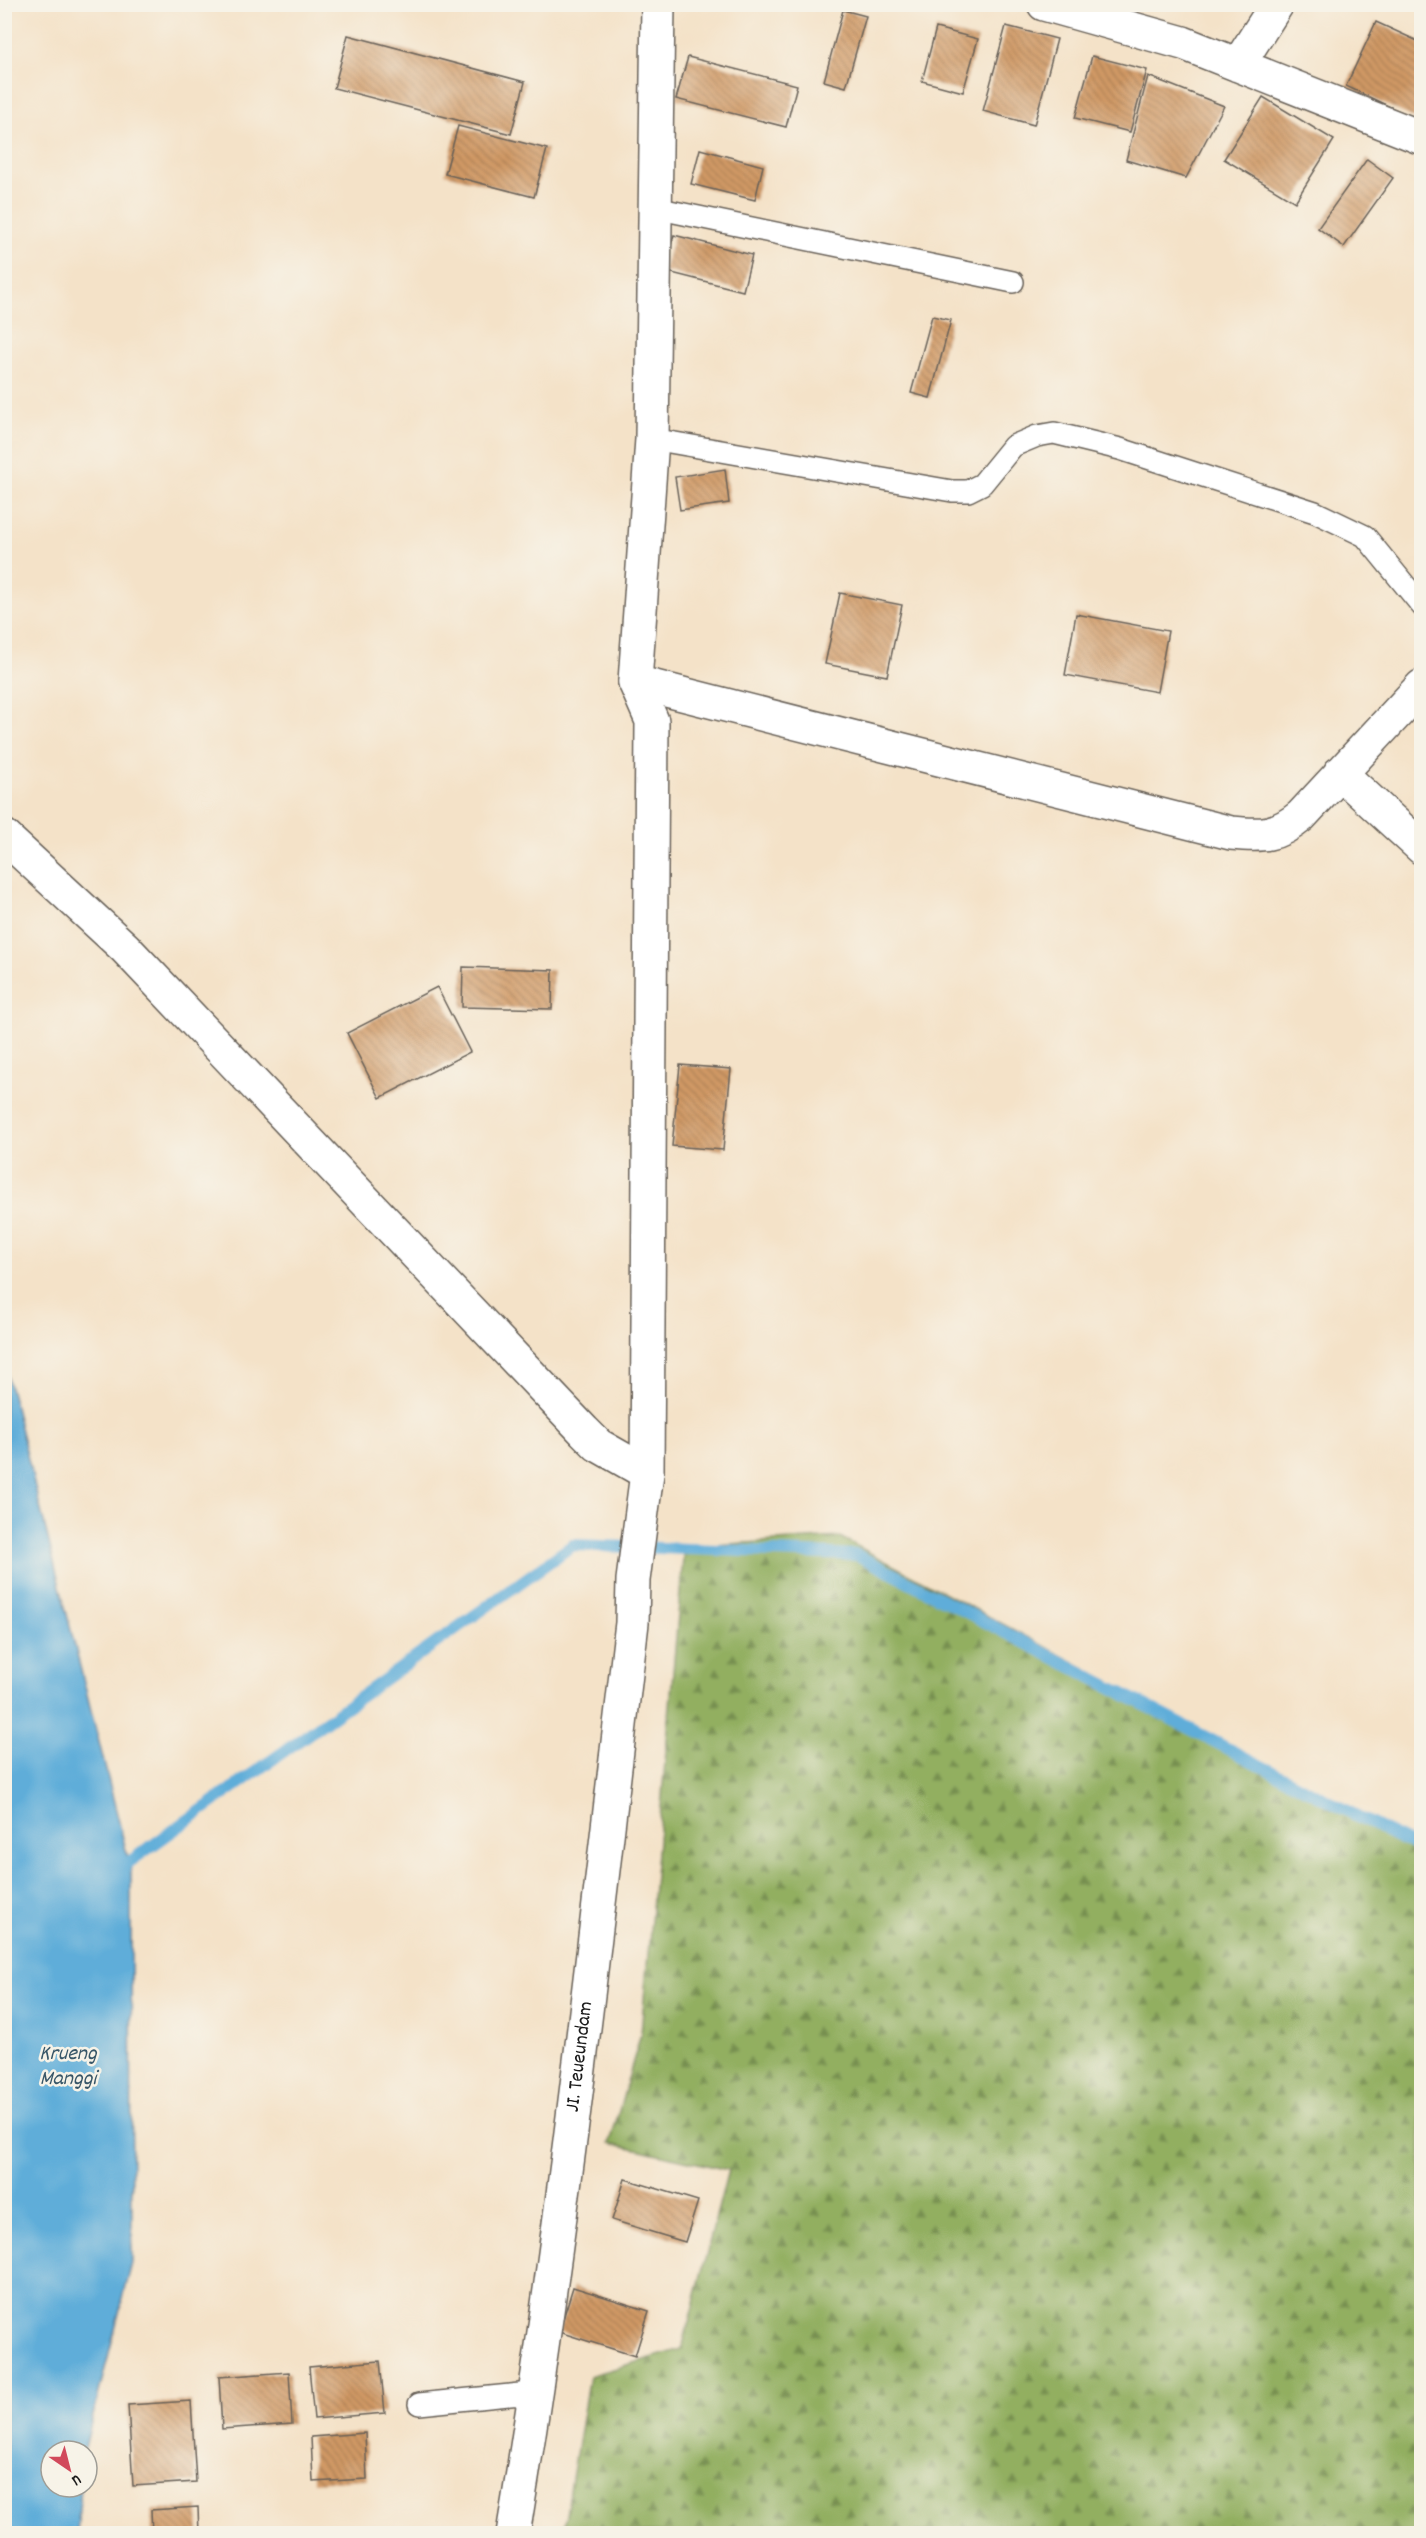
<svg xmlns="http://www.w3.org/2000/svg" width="1426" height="2538" font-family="Dekko,sans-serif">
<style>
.forest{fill:url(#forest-firs);stroke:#57663e;stroke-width:1.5}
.water{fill:#5fadd9;stroke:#3e647a;stroke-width:1.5}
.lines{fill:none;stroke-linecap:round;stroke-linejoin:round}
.stream{stroke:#5fadd9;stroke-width:12}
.building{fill:url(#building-back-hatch)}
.service-casing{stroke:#686158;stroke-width:24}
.minor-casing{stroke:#686158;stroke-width:36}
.tertiary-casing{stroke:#686158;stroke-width:36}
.service{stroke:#fff;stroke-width:21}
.minor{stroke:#fff;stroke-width:33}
.tertiary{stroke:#fff;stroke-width:33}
.labels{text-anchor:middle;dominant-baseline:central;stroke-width:5;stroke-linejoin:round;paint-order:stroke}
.street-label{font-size:21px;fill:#1c1c1c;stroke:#f7f3e8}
.water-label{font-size:22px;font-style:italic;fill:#375668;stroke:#f7f3e8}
</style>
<defs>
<pattern id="forest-firs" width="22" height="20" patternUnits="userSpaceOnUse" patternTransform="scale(1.5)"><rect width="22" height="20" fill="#92af61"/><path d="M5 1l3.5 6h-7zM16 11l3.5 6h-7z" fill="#768e4f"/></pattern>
<pattern id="building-back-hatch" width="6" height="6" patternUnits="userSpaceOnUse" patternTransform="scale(1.5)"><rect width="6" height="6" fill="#d09965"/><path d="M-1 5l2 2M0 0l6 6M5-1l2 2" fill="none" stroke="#a87c52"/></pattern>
</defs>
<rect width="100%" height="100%" fill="#f7f3e8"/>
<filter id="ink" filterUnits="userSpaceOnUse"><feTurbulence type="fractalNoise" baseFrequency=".0167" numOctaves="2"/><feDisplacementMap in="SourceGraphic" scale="12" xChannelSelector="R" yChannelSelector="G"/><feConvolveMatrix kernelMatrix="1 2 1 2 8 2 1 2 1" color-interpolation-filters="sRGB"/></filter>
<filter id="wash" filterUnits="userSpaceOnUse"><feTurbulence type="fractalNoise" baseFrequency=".008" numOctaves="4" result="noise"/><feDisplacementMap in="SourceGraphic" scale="24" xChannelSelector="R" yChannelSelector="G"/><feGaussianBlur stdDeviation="1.35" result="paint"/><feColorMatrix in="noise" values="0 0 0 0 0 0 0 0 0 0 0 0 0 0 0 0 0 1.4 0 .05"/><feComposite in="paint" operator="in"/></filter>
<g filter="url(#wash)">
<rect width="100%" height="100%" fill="#f4e2c8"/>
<!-- forest -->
<path class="forest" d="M840,1537L1421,1848V2533H563L589,2376L682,2349L728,2170L610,2143L641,2033L684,1547Z"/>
<!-- water -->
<path class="water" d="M4,1363L131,1870L132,2263L84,2451H51V2487H81L77,2533H5Z"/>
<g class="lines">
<!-- stream -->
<path class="stream" d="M118,1870L573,1545L857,1555L1422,1850"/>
</g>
<g id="blocks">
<!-- building -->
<path class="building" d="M843,10L866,16L846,87L824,81Z
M1376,22L1422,43V122L1346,86Z
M1006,26L1057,39L1034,125L983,111Z
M936,28L978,39L963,92L922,81Z
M348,35L525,82L511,134L334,88Z
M1092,56L1147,70L1130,132L1075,118Z
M688,57L797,85L786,127L676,99Z
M1148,76L1224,106L1186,178L1126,160Z
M1263,97L1334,140L1295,202L1224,159Z
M458,126L547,149L534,197L445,174Z
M700,149L763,166L755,200L691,184Z
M1367,159L1393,178L1344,247L1318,228Z
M674,235L752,255L743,291L664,271Z
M932,316L951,320L930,398L911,393Z
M725,469L729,503L680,510L675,477Z
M840,593L902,605L887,676L825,664Z
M1076,614L1168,631L1157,692L1065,675Z
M463,967L553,970L552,1009L462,1007Z
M437,987L470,1052L380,1098L347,1033Z
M680,1065L731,1069L723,1150L672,1146Z
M625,2179L698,2201L685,2242L612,2220Z
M573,2287L649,2311L635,2356L559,2332Z
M380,2361L385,2413L314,2419L309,2367Z
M289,2372L292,2424L222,2429L219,2377Z
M191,2401L196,2482L133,2486L128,2405Z
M365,2433L367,2479L313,2482L311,2437Z
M198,2507L199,2534H152L151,2510Z"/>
</g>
</g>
<g filter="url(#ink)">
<use href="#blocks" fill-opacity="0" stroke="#686158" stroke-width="1.5"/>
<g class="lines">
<defs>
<path id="service" d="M655,208L1013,282
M652,439L952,491H968L982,484L1013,446L1037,436L1054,433L1120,449L1315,512L1365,536L1422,606
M419,2404L520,2394L533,2410"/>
<path id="minor" d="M1044,4L1183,43L1422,138
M1238,65L1277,4
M635,682L1231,833C1262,836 1277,836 1301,816L1422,686
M1340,773L1422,848
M4,836L125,948L584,1431L598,1445L647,1473"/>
<g id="tertiary">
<path id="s1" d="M513,2534C563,2232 596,1927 632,1623L633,1580L647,1473L652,721L635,682L652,439L658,4"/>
</g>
</defs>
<!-- service casing -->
<use href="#service" class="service-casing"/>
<!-- minor casing -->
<use href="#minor" class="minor-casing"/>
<!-- tertiary casing -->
<use href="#tertiary" class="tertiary-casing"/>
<!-- service -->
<use href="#service" class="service"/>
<!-- minor -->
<use href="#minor" class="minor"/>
<!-- tertiary -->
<use href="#tertiary" class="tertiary"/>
</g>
</g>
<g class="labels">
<!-- street labels -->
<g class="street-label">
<text stroke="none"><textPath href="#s1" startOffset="482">JI. Teueundam</textPath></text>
</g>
<!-- water labels -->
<g class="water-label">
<text x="68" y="2054">Krueng<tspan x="68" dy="25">Manggi</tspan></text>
</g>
</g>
<!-- margin -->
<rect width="1426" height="2538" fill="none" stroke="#f7f3e8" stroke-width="24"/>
<!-- north arrow -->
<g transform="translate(69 2469) rotate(145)"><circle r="28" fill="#f7f3e8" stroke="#9f9d96" stroke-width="1.5"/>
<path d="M0-4.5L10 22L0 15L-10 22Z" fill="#d1495b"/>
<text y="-9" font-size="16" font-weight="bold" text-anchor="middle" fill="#1c1c1c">U</text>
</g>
</svg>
